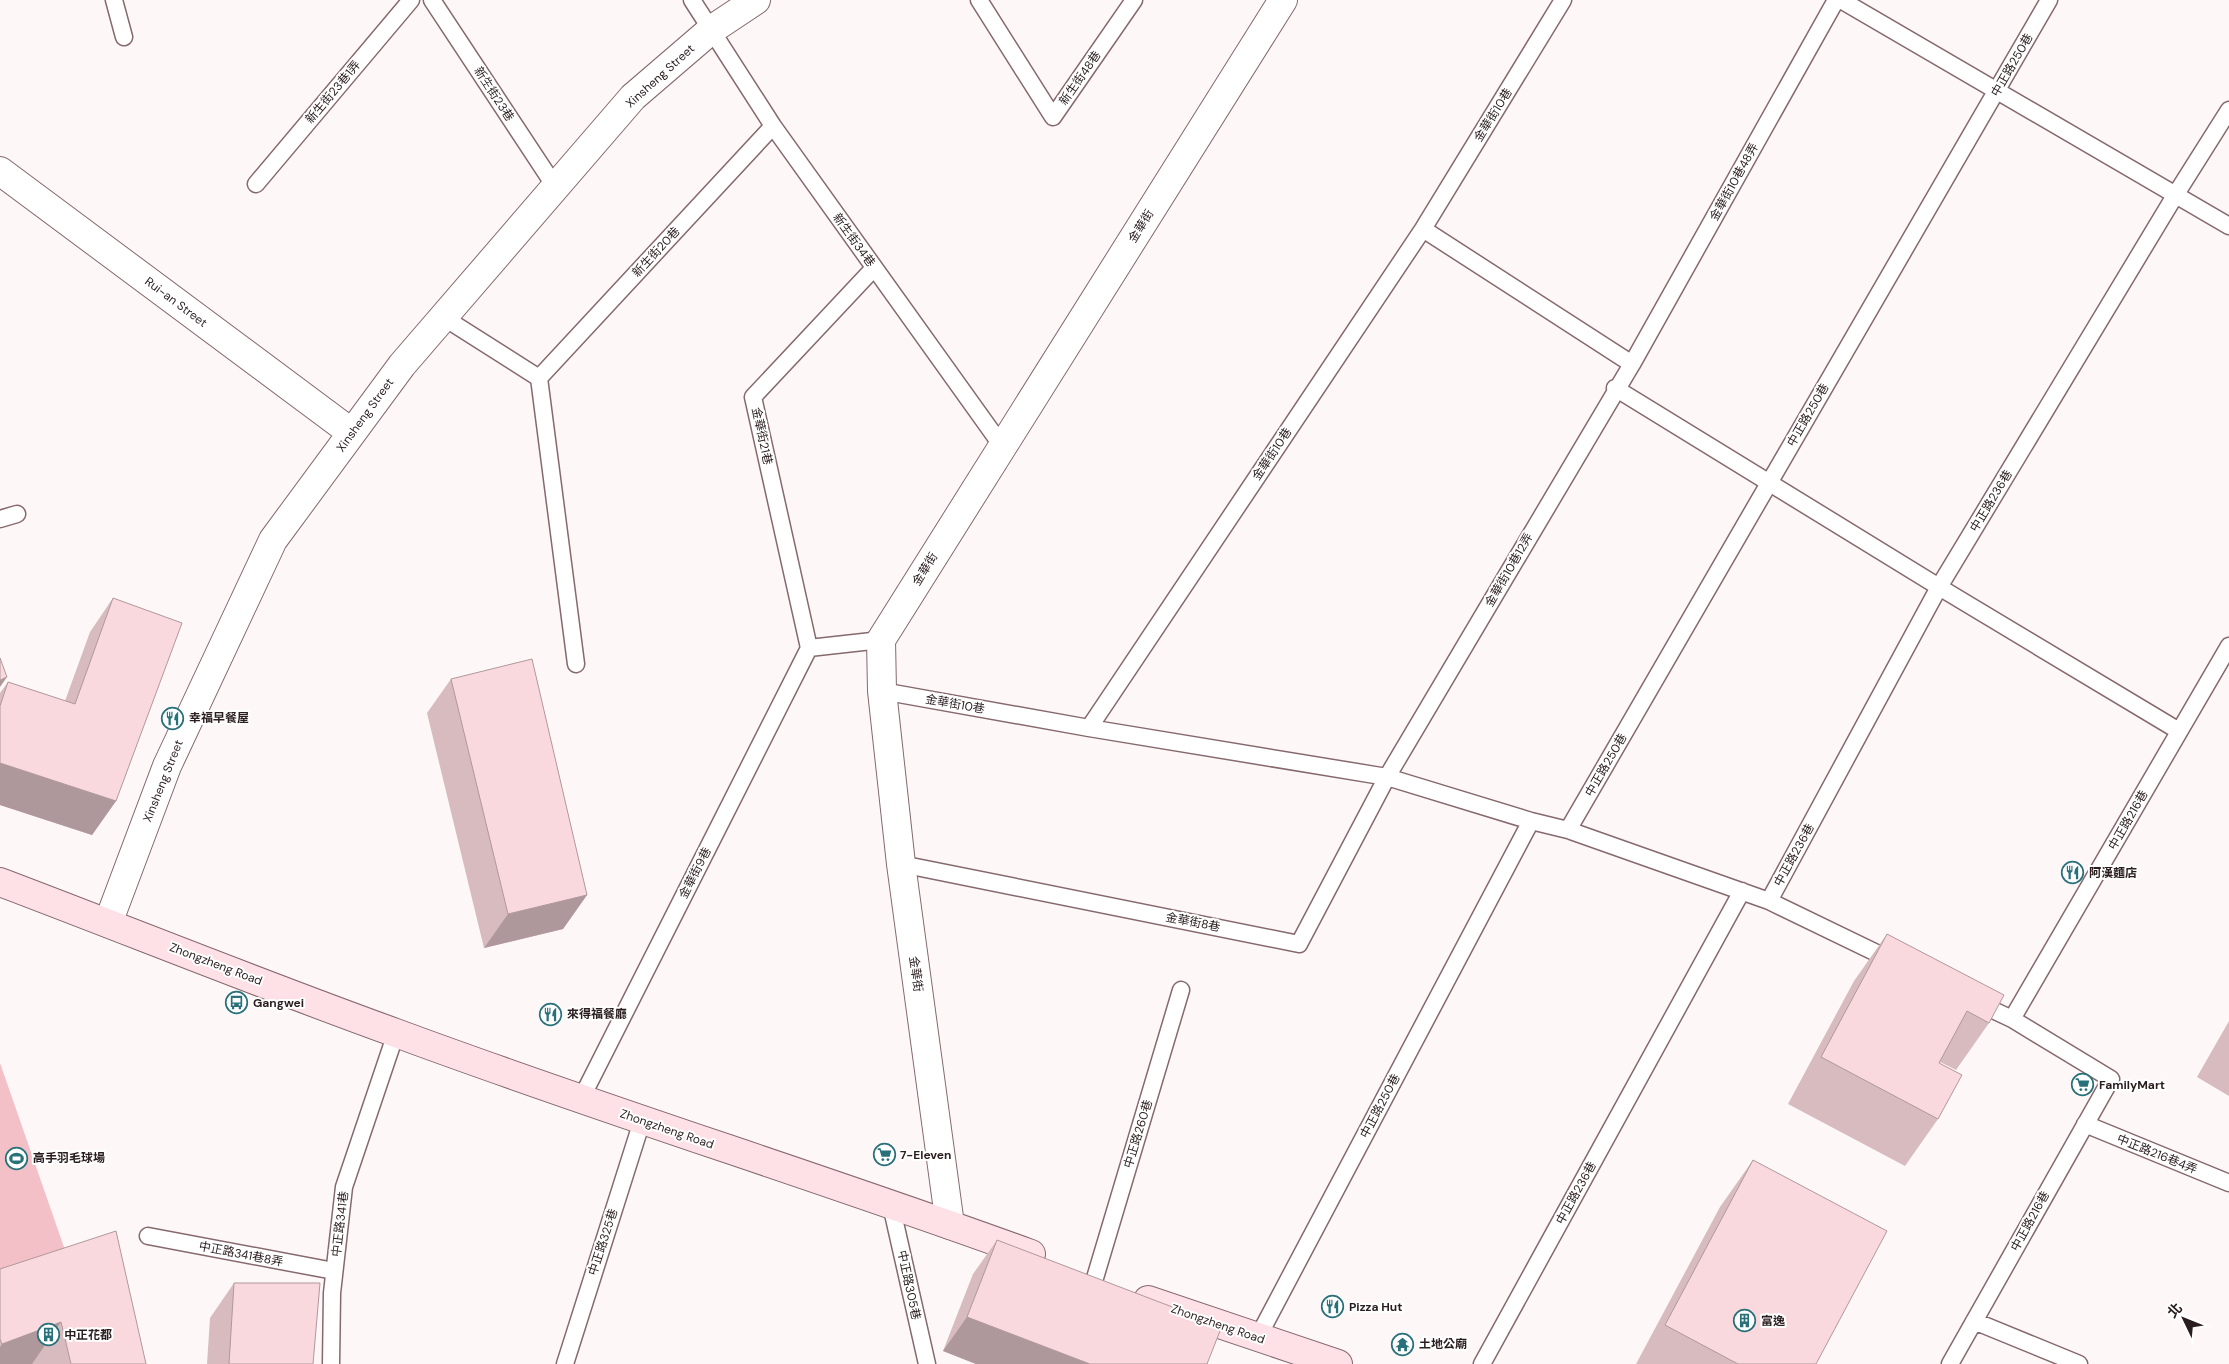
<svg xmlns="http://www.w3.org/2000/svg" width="2229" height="1364" font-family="'DM Sans','Noto Sans TC',sans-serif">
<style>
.green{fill:#f4c0c7}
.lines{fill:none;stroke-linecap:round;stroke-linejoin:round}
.lane-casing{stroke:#85696d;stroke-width:19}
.street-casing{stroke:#85696d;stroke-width:30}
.secondary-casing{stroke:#85696d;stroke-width:30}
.lane{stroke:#fff;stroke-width:16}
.street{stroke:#fff;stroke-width:28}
.secondary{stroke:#fde1e6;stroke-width:28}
.wall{fill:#d7bbbf}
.shaded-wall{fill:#af989b}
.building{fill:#fad9de;stroke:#af989b}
.labels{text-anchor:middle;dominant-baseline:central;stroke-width:4;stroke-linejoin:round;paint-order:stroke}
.street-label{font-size:12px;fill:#291d1f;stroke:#fff}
.poi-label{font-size:12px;font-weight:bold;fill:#291d1f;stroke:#fff;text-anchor:start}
</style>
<rect width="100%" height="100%" fill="#fef7f8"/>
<!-- green -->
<path class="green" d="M0,1063L66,1253L0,1277Z"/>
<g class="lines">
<defs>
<path id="lane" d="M114,0L124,37
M432,0L556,188
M692,0L773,126L1002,446
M979,0L1053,117L1134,0
M1841,0L2229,226
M256,184L411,0
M1423,229L1632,364
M443,317L539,378
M1615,388L1939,587L2179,731
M0,519L17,514
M809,648L753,397L874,268
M809,648L881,640
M576,664L539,378L773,126
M882,691L1089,728L1423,229L1563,0
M1089,728L1387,777L1531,821L1568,830L1769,901L1893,961
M1568,830L2049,0
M901,864L1299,944L1387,777L1632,364L1836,0
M1769,901L1939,587L2176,194L2229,110
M2012,1019L2229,646
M581,1099L809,648
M2085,1124L2229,1183
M891,1205L927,1364
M148,1236L334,1271
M1095,1278L1181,990
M1974,1321L2079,1364
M1258,1337L1531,821
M331,1364L332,1293L344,1187L396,1033
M565,1364L642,1121
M1482,1364L1742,891
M1950,1364L2111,1079L2012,1019L1976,1002"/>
<path id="street" d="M0,171L352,433
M108,923L167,766L273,540L402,365L633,97L711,30L756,0
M950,1225L901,864L882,691L881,640L1283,0"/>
<path id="secondary" d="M0,882C132,932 263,985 396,1033C606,1111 820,1177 1031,1254
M1148,1300L1338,1364"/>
</defs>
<!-- lane casing -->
<use href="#lane" class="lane-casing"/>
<!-- street casing -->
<use href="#street" class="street-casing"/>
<!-- secondary casing -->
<use href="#secondary" class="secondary-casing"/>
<!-- lane -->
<use href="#lane" class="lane"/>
<!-- street -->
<use href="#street" class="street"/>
<!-- secondary -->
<use href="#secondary" class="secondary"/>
</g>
<!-- wall -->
<path class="wall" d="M113,598L116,801L92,835L0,805V693L8,682L65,701L90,632Z
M451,679L587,895L563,929L484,948L427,713Z
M1887,934L1989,1023L1956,1070L1940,1062L1939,1063L1938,1119L1905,1166L1788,1104L1854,981Z
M2229,1021V1096L2197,1077Z
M1753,1160L1816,1364H1636L1720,1207Z
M997,1240L1207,1364H976L943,1351L973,1274Z
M0,1269L146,1364H0Z
M234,1283L313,1364H207L210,1318Z"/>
<!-- shaded-wall -->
<path class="shaded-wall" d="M7,677L0,687V680Z
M0,763L116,801L92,835L0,805Z
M587,895L563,929L484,948L508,914Z
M967,1317L1090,1364H976L943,1351Z
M61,1322L32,1364H0V1347L2,1344Z"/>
<!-- building -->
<path class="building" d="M113,598L182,623L116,801L0,763V706L8,682L75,704Z
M0,658L7,677L0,680Z
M532,659L587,895L508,914L451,679Z
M1887,934L2004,995L1989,1023L1967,1011L1939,1063L1962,1075L1938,1119L1821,1057Z
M1753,1160L1887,1231L1816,1364H1738L1665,1325Z
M116,1231L146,1364H71L61,1322L2,1344L0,1339V1269Z
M997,1240L1222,1326L1207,1364H1090L967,1317Z
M234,1283H320L313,1364H229Z"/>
<!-- icons -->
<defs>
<symbol id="restaurant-ring" viewBox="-11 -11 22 22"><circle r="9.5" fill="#fff" stroke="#28717a" stroke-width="1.5"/><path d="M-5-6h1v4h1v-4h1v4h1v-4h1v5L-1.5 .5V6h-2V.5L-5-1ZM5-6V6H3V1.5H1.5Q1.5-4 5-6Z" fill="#28717a"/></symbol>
<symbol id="bus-ring" viewBox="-11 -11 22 22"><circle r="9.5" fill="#fff" stroke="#28717a" stroke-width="1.5"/><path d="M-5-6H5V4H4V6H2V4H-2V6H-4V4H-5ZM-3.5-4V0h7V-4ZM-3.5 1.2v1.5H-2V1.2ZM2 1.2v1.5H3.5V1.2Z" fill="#28717a"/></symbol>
<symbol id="supermarket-ring" viewBox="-11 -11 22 22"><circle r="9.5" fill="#fff" stroke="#28717a" stroke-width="1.5"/><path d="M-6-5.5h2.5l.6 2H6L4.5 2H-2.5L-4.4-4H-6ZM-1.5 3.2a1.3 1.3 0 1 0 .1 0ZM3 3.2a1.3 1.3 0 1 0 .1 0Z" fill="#28717a"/></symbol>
<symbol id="stadium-ring" viewBox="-11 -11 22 22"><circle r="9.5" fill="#fff" stroke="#28717a" stroke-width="1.5"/><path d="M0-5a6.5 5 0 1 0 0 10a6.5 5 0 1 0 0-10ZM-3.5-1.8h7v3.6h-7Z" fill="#28717a"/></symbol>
<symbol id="building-ring" viewBox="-11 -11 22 22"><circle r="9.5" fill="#fff" stroke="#28717a" stroke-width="1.5"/><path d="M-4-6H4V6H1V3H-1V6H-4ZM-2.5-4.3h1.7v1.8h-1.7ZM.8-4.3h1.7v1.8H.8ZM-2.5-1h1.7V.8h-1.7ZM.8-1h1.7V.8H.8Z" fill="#28717a"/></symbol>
<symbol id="temple-ring" viewBox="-11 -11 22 22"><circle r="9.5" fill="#fff" stroke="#28717a" stroke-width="1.5"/><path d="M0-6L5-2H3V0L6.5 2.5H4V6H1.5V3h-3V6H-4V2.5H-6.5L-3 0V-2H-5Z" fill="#28717a"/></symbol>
</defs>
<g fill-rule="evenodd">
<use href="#restaurant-ring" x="160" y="706" width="25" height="25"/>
<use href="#restaurant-ring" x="2060" y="860" width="25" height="25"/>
<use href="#bus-ring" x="224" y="990" width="25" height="25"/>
<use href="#restaurant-ring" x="538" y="1002" width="25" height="25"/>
<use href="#supermarket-ring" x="2070" y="1072" width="25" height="25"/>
<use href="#supermarket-ring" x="872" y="1142" width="25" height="25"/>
<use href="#stadium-ring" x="4" y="1146" width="25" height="25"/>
<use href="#restaurant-ring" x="1320" y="1294" width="25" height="25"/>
<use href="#building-ring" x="1732" y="1308" width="25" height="25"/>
<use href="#building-ring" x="36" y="1322" width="25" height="25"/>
<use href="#temple-ring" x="1390" y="1332" width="25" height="25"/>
</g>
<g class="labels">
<!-- street labels -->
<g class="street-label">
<text transform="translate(2012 65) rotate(-60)">中正路250巷</text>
<text transform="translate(660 76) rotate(-42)">Xinsheng Street</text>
<text transform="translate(1080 78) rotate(-55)">新生街48巷</text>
<text transform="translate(333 92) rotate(-50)">新生街23巷1弄</text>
<text transform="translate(494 94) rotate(57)">新生街23巷</text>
<text transform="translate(1493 115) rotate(-58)">金華街10巷</text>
<text transform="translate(1734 182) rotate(-61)">金華街10巷48弄</text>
<text transform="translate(1141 226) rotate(-58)">金華街</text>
<text transform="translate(854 240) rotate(54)">新生街34巷</text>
<text transform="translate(656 252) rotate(-47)">新生街20巷</text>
<text transform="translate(176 302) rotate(37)">Rui-an Street</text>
<text transform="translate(365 415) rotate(-54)">Xinsheng Street</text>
<text transform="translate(1808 415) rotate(-60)">中正路250巷</text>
<text transform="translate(762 436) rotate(78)">金華街21巷</text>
<text transform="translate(1272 454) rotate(-56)">金華街10巷</text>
<text transform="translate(1991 501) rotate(-59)">中正路236巷</text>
<text transform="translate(925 569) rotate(-58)">金華街</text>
<text transform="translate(1509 570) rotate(-60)">金華街10巷12弄</text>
<text transform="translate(955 704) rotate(10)">金華街10巷</text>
<text transform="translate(1606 765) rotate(-60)">中正路250巷</text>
<text transform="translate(163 781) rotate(-68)">Xinsheng Street</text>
<text transform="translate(2128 820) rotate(-60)">中正路216巷</text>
<text transform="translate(1794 855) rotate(-61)">中正路236巷</text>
<text transform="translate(695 873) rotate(-63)">金華街9巷</text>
<text transform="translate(1193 922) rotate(11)">金華街8巷</text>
<text transform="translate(216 964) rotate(21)">Zhongzheng Road</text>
<text transform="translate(916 974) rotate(82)">金華街</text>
<text transform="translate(1380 1106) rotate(-62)">中正路250巷</text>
<text transform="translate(667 1129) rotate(19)">Zhongzheng Road</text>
<text transform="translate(1138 1134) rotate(-73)">中正路260巷</text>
<text transform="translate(2157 1154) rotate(22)">中正路216巷4弄</text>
<text transform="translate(1576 1193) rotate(-61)">中正路236巷</text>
<text transform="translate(2030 1221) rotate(-61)">中正路216巷</text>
<text transform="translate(340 1224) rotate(-83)">中正路341巷</text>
<text transform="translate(603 1242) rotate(-72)">中正路325巷</text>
<text transform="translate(241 1254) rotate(11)">中正路341巷8弄</text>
<text transform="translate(909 1285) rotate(78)">中正路305巷</text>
<text transform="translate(1218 1324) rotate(19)">Zhongzheng Road</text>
</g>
<!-- poi labels -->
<g class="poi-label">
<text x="189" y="718">幸福早餐屋</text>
<text x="2089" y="873">阿漢麵店</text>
<text x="253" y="1003">Gangwei</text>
<text x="567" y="1014">來得福餐廳</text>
<text x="2099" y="1085">FamilyMart</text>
<text x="900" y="1155">7-Eleven</text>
<text x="33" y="1158">高手羽毛球場</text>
<text x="1349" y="1307">Pizza Hut</text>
<text x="1761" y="1321">富逸</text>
<text x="64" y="1335">中正花都</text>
<text x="1419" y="1344">土地公廟</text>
</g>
</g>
<!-- north arrow -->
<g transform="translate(2184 1319) rotate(313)" stroke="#ffffff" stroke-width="4" paint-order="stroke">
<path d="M0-4L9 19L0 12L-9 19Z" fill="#291d1f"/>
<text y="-8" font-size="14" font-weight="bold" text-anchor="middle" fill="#291d1f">北</text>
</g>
</svg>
